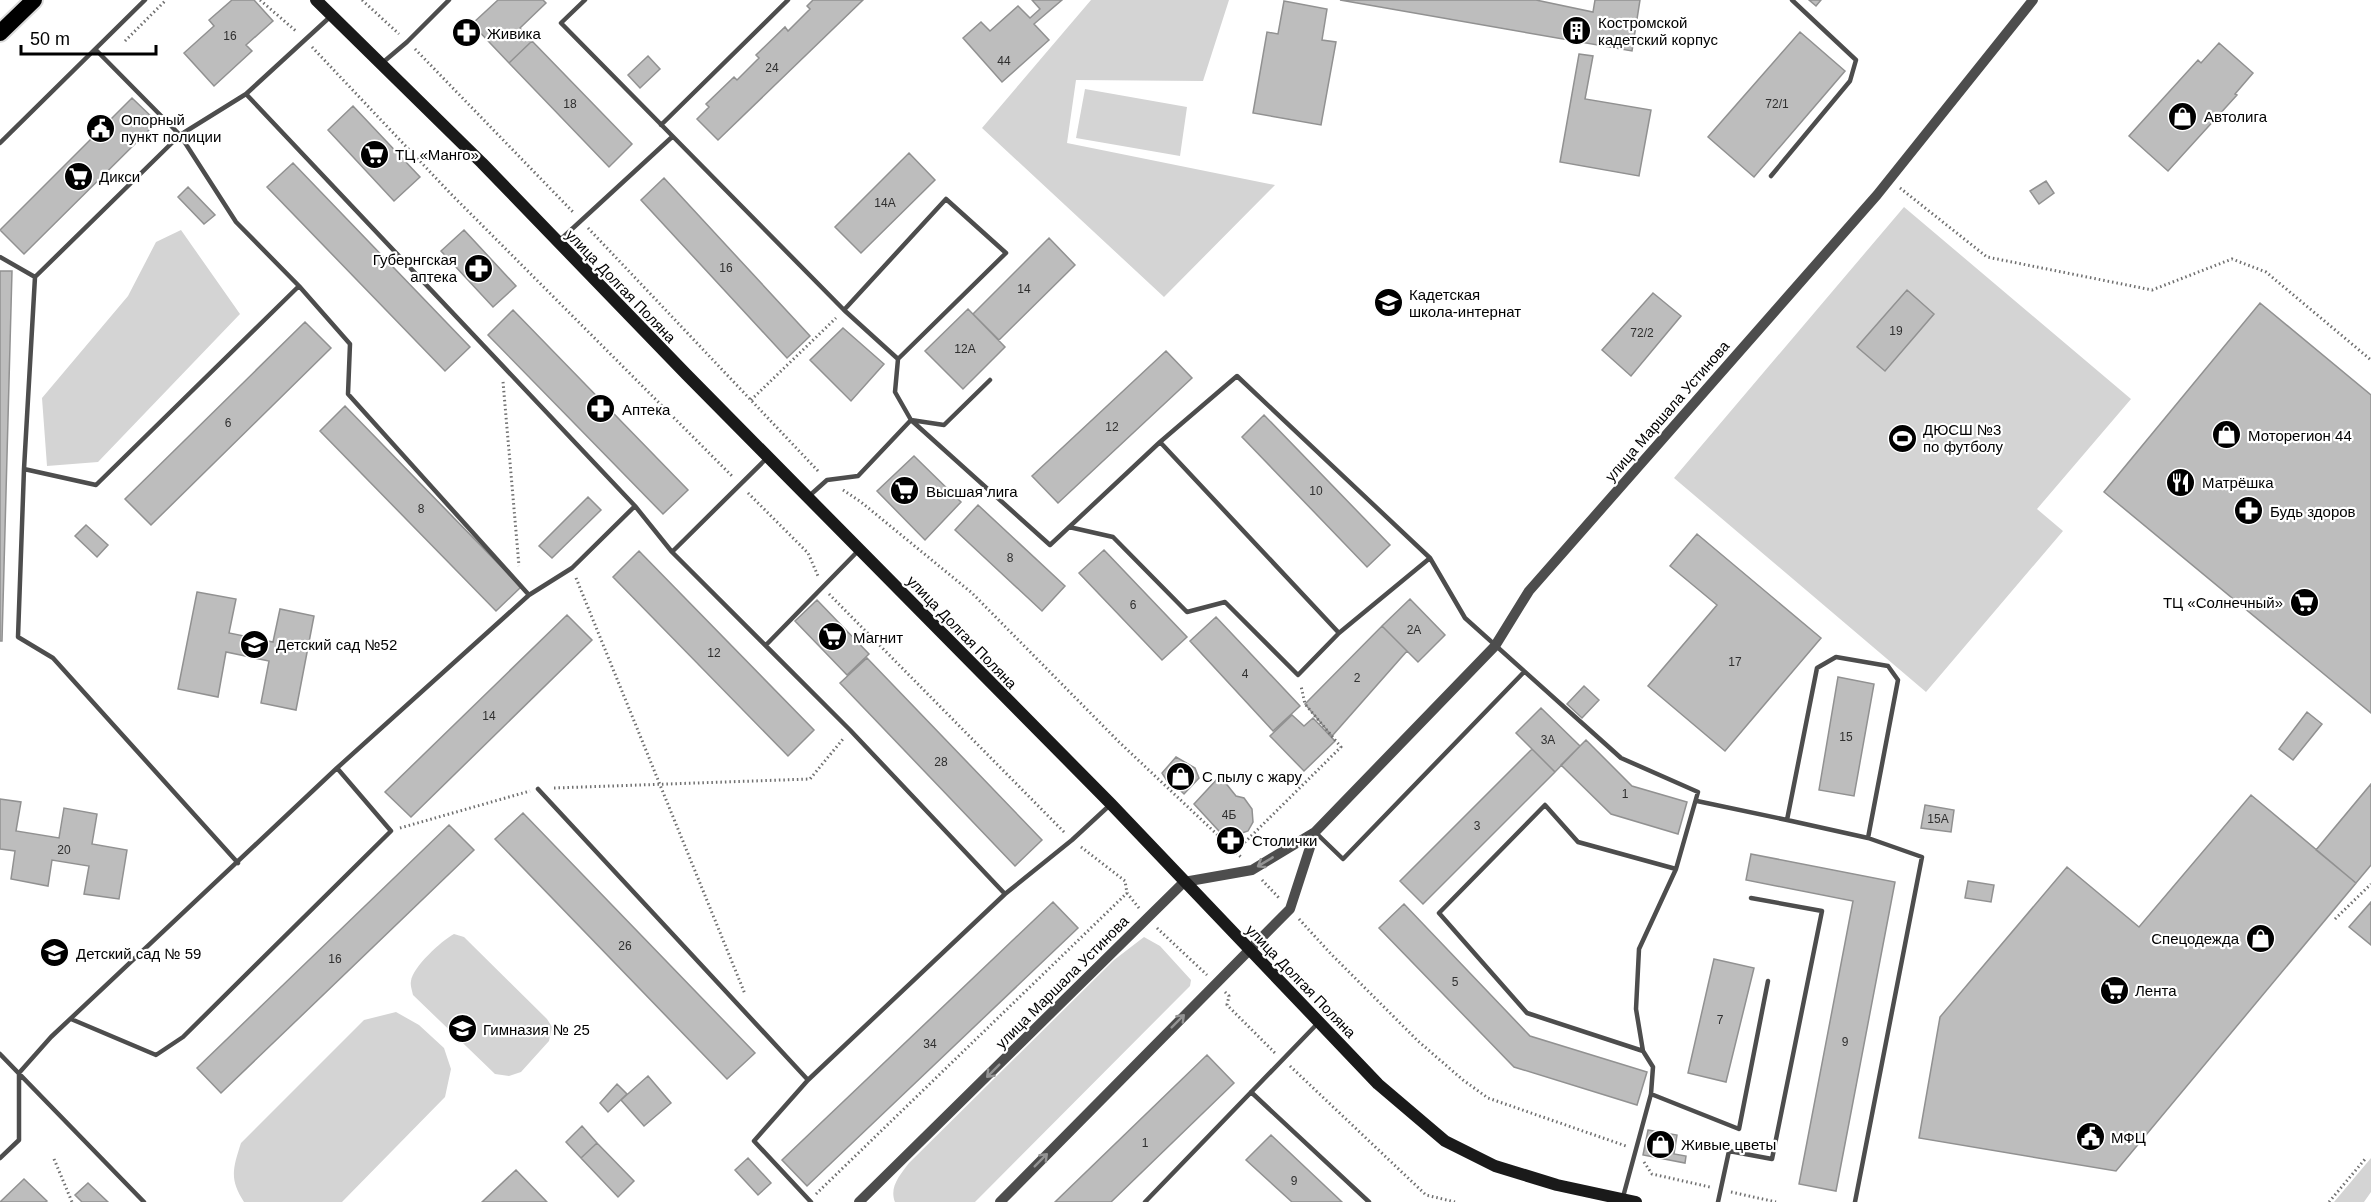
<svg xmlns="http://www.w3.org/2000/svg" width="2371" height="1202" font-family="Arial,sans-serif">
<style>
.green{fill:#d4d4d4}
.building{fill:#bdbdbd;stroke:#919191;stroke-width:1.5}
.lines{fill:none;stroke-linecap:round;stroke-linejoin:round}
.trunk-casing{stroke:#dbdbdb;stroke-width:20}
.path{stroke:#6f6f6f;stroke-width:3;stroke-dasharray:1.5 3;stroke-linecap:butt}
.service{stroke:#4d4d4d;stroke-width:4.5}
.tertiary{stroke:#4d4d4d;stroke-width:10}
.secondary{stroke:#1a1a1a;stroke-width:12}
.trunk{stroke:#000;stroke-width:16}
.oneway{stroke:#949494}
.labels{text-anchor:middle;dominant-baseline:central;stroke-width:4.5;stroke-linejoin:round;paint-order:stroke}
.number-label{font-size:12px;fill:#2f2f2f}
.poi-label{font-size:15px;fill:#000;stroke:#fff;text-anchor:start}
.street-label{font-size:15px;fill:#000;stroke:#fff}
</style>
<rect width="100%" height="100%" fill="#fff"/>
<!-- green -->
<path class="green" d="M1091,0H1229L1203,81L1076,80L1067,143L1275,185L1164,297L982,128Z
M1085,89L1187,107L1180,156L1076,138Z
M1904,207L2131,399L2037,509L2063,531L1926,692L1674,478Z
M181,230L240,314L98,462L47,466L42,398L128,296L156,242Z
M454,934L464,937L547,1019L552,1027L549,1041L521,1072L509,1076L495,1074L413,995C412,990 410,985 411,981C413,967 441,941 454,934Z
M1144,937L1160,946L1191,980L1190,986L975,1202H895C889,1187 900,1175 909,1163L1114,960Z
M396,1012L419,1025L444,1048L451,1069L445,1097L342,1202H244C229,1179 233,1168 241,1143L364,1020Z
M2371,1158V1192L2364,1202H2334Z"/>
<!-- building -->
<path class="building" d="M232,0H254L273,21L246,45L252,51L214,86L184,53L214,26L209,20Z
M498,0H543L546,3L520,28L532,41L509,63L472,24Z
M813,0H863L718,140L697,119L709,107L706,104L734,77L737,80L759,58L756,55L785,27L788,31L810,9L807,6Z
M1032,0H1062L1034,24L1049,40L1002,82L963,38L981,22L990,31L1018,6L1030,18L1040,9Z
M1340,0H1536L1593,12L1595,0H1640L1632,51Z
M1809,0H1821L1816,6Z
M1284,1L1327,9L1322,40L1336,42L1321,125L1253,113L1267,32L1278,34Z
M1800,32L1845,71L1754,177L1708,137Z
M532,41L632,144L609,167L509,63Z
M2219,43L2253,73L2235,94L2237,95L2168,171L2129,136L2198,60L2201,63Z
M1579,54L1593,56L1585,99L1651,110L1639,176L1560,162Z
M648,56L660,69L640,88L628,75Z
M132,98L157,122L24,254L0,230Z
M353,106L420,177L394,201L328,130Z
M909,153L935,180L861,253L835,227Z
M293,163L470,347L445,371L267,187Z
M664,178L810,336L787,358L641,200Z
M2046,181L2054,193L2039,204L2030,191Z
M188,187L215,215L204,224L178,197Z
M464,230L516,286L493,307L441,251Z
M1049,238L1075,265L999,340L973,314Z
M0,271H12L2,641H0Z
M1907,290L1934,314L1885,371L1857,347Z
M1653,293L1681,316L1631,376L1602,350Z
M2260,303L2371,395V713L2104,492Z
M968,309L1005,347L963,389L925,351Z
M513,310L688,490L663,514L488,335Z
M305,322L331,348L151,525L125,499Z
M843,328L884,364L851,401L810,360Z
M1166,351L1192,378L1058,503L1032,476Z
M345,406L521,587L496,611L320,431Z
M1264,415L1390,545L1367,567L1242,437Z
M914,456L961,502L925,540L877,491Z
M588,497L601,510L552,558L539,546Z
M978,505L1065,586L1042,611L955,530Z
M86,525L108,545L97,557L75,536Z
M1697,534L1821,638L1725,751L1648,686L1717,605L1670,566Z
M1104,550L1187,637L1162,660L1079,573Z
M639,551L814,730L788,756L613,577Z
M197,592L236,599L229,633L273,642L280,609L314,616L296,710L261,703L269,661L226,652L218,697L178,689Z
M1410,599L1445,635L1418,662L1382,626Z
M817,600L869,654L847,675L795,621Z
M567,615L592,640L411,817L385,792Z
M1216,617L1300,706L1273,731L1190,641Z
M1382,626L1407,651L1332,736L1305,704Z
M867,658L1042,840L1015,866L840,683Z
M1838,677L1874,684L1854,796L1819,790Z
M1584,686L1599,700L1582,718L1567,704Z
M1541,708L1580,746L1555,772L1516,733Z
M2307,712L2322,724L2293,760L2279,749Z
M1292,715L1304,726L1313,718L1335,741L1304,771L1270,736Z
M1586,740L1632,786L1687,802L1678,834L1611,814L1561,765Z
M1532,749L1555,772L1423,904L1400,881Z
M1176,757L1195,768L1199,778L1184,794L1179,789L1171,787L1162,773Z
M1220,776L1236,796L1244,798L1252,809L1253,822L1248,831L1239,834L1231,844L1194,804Z
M2371,784V865L2356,883L2316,850Z
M2251,795L2356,883L2116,1171L1919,1138L1940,1017L2067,867L2139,927Z
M0,799L21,802L16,831L59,838L64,808L97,814L92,844L127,850L119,899L84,894L89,866L52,860L48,886L11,879L15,851L0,849Z
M1925,805L1954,810L1951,832L1921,828Z
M523,813L755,1053L727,1079L495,839Z
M449,825L474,850L221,1093L197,1068Z
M1751,854L1895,882L1836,1191L1799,1184L1853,901L1746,880Z
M1968,881L1994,885L1991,902L1965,898Z
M1053,902L1078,928L807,1186L782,1160Z
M2371,902V945L2349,927Z
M1404,904L1530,1036L1647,1072L1637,1105L1514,1067L1379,928Z
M1714,959L1754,968L1726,1082L1688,1073Z
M1207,1055L1234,1083L1111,1202H1055Z
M648,1076L671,1103L644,1126L621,1100Z
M617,1084L627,1094L608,1112L600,1103Z
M582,1126L597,1143L581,1158L566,1142Z
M1648,1130L1677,1135L1674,1154L1686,1156L1685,1163L1643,1155Z
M1271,1135L1342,1202H1292L1246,1160Z
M597,1143L634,1181L618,1197L581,1158Z
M748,1158L771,1183L758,1195L735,1170Z
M516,1170L547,1202H482Z
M24,1179L47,1201L45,1202H0Z
M88,1183L108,1202H82L75,1195Z"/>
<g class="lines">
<defs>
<path id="trunk" d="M0,33L34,0"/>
</defs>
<!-- trunk casing -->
<use href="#trunk" class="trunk-casing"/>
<!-- path -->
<path class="path" d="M260,0L297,32
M362,0L399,34
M125,41L166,0
M312,47L450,193L733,477
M415,49L573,212
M1900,188L1987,257L2152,290L2232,259L2266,272L2371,360
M588,228L819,472
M503,382L519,566
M751,400L836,318
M843,490L861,502L972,593L1118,741L1241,857
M748,493L808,553L818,576
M576,578L745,994
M829,594L1065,833
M554,788L810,779L843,739
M400,828L530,791
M1081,847L1125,881L1127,893L1139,908
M1235,852L1341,747L1305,704L1301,686
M1262,880L1280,899
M1299,919L1331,954L1418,1041L1463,1080L1488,1098L1626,1146
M2335,919L2371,884
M1157,928L1207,975
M1225,992L1229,996L1227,1005L1276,1054
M1290,1066L1426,1195L1455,1202
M54,1159L72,1202
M1644,1162L1652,1174L1710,1187
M1731,1192L1776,1202
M816,1194L1127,893
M2329,1202L2366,1158"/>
<!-- service -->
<path class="service" d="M585,0L561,23L844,310L898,359L895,392L911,420L858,476L827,480L808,497
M96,50L180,135L236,222L299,286L350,344L348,394L529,595
M381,64L407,42L449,0
M246,94L635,506L672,552L850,730L1005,894
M661,125L788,0
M0,143L145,0
M1771,176L1850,81L1856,60L1792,0
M560,240L672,137
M0,257L35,277L24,469L18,637L53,658L238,863
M35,277L180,135L246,94L331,16
M844,310L946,199L1006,253L898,359
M911,420L1050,545L1160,442L1339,633
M911,420L944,425L990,380
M24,469L96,485L299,286
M1069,527L1113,537L1187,612L1225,602L1298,675L1339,633L1430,558L1237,376L1160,442
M672,552L767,458
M1430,558L1465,618L1621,758L1698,792L1676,869L1639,949L1636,1009L1643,1051L1653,1067L1651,1094L1623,1197
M766,645L858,551
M538,789L808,1080L1005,894L1072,840L1111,804
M1697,801L1787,820
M1315,832L1343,859L1524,672
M71,1019L156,1055L183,1037L391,831L337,768L529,595L572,568L635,506
M1643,1051L1527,1013L1439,913L1545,805L1578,842L1676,869
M0,1054L144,1202
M808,1080L754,1141L811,1202
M1251,1092L1369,1202
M1651,1094L1739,1129L1768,981
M0,1158L19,1140V1073L51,1037L337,768
M1145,1202L1318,1023
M1718,1202L1729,1151L1772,1159L1822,911L1751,898
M1855,1202L1922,857L1868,838L1787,820L1817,668L1836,657L1888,666L1898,680L1868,838"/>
<!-- tertiary -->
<path class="tertiary" d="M859,1202L1184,882L1252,870L1315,832L1495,646L1529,591L1877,195L2033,0
M1000,1202L1290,909L1315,832"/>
<!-- secondary -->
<path class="secondary" d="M316,0L482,163L686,374L1111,804L1378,1084L1445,1141L1495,1166L1557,1185L1636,1202"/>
<!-- trunk -->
<use href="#trunk" class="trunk"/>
</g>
<!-- one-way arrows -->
<defs><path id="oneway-shaft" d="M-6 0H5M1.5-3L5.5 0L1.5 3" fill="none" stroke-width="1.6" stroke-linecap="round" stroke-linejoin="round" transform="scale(1.5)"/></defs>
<g class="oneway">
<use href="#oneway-shaft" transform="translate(1265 862) rotate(149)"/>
<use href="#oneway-shaft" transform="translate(1178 1021) rotate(-45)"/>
<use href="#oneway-shaft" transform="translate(993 1071) rotate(135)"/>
<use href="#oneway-shaft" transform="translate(1041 1160) rotate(-45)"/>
</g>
<!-- icons -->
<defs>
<symbol id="building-disc" viewBox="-11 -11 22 22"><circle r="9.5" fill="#000" stroke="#fff"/><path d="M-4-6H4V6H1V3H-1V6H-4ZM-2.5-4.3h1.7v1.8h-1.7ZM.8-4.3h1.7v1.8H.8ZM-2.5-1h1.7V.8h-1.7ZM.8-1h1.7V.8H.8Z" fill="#fff"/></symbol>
<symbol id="pharmacy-disc" viewBox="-11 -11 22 22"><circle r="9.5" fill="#000" stroke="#fff"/><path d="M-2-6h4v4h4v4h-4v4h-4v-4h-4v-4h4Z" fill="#fff"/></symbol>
<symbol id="shop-disc" viewBox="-11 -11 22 22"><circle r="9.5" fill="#000" stroke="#fff"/><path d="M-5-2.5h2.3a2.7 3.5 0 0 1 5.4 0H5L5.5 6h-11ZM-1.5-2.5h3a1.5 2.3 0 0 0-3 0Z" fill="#fff"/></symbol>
<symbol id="civic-disc" viewBox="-11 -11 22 22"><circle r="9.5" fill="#000" stroke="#fff"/><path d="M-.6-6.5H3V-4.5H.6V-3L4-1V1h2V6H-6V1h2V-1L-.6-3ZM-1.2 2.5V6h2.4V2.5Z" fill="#fff"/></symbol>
<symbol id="supermarket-disc" viewBox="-11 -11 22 22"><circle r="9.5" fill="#000" stroke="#fff"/><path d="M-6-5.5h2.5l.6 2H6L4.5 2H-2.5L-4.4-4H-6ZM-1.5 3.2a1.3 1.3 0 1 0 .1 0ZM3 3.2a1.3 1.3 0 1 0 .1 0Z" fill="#fff"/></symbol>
<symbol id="school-disc" viewBox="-11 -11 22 22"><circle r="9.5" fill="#000" stroke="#fff"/><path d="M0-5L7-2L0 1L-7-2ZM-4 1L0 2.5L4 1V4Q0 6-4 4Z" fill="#fff"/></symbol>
<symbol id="stadium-disc" viewBox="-11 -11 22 22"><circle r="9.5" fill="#000" stroke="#fff"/><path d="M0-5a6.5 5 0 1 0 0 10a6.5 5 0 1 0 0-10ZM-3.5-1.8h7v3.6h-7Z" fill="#fff"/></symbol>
<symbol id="restaurant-disc" viewBox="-11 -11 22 22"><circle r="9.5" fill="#000" stroke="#fff"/><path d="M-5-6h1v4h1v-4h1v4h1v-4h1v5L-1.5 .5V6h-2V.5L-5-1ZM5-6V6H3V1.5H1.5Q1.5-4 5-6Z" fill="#fff"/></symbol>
</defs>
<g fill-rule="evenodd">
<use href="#building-disc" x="1560" y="14" width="33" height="33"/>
<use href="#pharmacy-disc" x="450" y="16" width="33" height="33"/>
<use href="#shop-disc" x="2166" y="100" width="33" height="33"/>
<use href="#civic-disc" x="84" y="112" width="33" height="33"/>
<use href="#supermarket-disc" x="358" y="138" width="33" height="33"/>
<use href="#supermarket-disc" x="62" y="160" width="33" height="33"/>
<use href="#pharmacy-disc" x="462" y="252" width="33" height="33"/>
<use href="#school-disc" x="1372" y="286" width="33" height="33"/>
<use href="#pharmacy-disc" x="584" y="392" width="33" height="33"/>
<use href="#shop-disc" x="2210" y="418" width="33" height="33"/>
<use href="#stadium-disc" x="1886" y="422" width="33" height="33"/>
<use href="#restaurant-disc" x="2164" y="466" width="33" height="33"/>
<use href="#supermarket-disc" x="888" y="474" width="33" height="33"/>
<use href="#pharmacy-disc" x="2232" y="494" width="33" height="33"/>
<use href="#supermarket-disc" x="2288" y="586" width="33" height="33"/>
<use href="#supermarket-disc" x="816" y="620" width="33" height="33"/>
<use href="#school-disc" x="238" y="628" width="33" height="33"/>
<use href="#shop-disc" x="1164" y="760" width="33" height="33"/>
<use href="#pharmacy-disc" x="1214" y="824" width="33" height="33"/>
<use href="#shop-disc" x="2244" y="922" width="33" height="33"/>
<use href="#school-disc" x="38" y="936" width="33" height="33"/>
<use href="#supermarket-disc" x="2098" y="974" width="33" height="33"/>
<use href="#school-disc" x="446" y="1012" width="33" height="33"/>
<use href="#civic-disc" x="2074" y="1120" width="33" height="33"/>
<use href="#shop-disc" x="1644" y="1128" width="33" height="33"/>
</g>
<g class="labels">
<!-- number labels -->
<g class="number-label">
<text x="230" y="36">16</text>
<text x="1004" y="61">44</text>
<text x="772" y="68">24</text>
<text x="570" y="104">18</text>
<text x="1777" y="104">72/1</text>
<text x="885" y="203">14А</text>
<text x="726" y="268">16</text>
<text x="1024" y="289">14</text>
<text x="1896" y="331">19</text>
<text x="1642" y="333">72/2</text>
<text x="965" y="349">12А</text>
<text x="228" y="423">6</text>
<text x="1112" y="427">12</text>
<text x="1316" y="491">10</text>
<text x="421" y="509">8</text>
<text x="1010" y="558">8</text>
<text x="1133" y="605">6</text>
<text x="1414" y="630">2А</text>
<text x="714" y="653">12</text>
<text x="1735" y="662">17</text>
<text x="1245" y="674">4</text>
<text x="1357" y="678">2</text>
<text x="489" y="716">14</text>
<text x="1846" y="737">15</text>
<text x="1548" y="740">3А</text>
<text x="941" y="762">28</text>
<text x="1625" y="794">1</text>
<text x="1229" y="815">4Б</text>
<text x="1938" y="819">15А</text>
<text x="1477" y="826">3</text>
<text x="64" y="850">20</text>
<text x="625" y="946">26</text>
<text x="335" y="959">16</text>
<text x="1455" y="982">5</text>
<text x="1720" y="1020">7</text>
<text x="1845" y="1042">9</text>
<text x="930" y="1044">34</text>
<text x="1145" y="1143">1</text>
<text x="1294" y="1181">9</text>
</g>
<!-- poi labels -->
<g class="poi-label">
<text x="1598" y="22">Костромской<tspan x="1598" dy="17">кадетский корпус</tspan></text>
<text x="487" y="33">Живика</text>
<text x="2204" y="116">Автолига</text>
<text x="121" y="119">Опорный<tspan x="121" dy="17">пункт полиции</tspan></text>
<text x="395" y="154">ТЦ «Манго»</text>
<text x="99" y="176">Дикси</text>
<text x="457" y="259" text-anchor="end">Губернгская<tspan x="457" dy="17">аптека</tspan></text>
<text x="1409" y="294">Кадетская<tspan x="1409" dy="17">школа-интернат</tspan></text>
<text x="622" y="409">Аптека</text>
<text x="1923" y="429">ДЮСШ №3<tspan x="1923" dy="17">по футболу</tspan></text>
<text x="2248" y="435">Моторегион 44</text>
<text x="2202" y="482">Матрёшка</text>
<text x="926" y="491">Высшая лига</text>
<text x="2270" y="511">Будь здоров</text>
<text x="2283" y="602" text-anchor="end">ТЦ «Солнечный»</text>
<text x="853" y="637">Магнит</text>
<text x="276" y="644">Детский сад №52</text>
<text x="1202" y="776">C пылу с жару</text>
<text x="1252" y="840">Столички</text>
<text x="2239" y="938" text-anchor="end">Спецодежда</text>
<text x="76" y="953">Детский сад № 59</text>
<text x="2135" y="990">Лента</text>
<text x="483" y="1029">Гимназия № 25</text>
<text x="2111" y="1137">МФЦ</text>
<text x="1681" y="1144">Живые цветы</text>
</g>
<!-- street labels -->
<g class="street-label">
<text transform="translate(621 286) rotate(46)">улица Долгая Поляна</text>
<text transform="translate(1667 411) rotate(-49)">улица Маршала Устинова</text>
<text transform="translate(962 632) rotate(46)">улица Долгая Поляна</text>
<text transform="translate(1301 981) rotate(46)">улица Долгая Поляна</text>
<text transform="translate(1062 982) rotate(-45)">улица Маршала Устинова</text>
</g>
</g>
<!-- scale -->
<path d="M21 45v9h135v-9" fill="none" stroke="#000000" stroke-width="3"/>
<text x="30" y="45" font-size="18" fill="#000000" stroke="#ffffff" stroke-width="4.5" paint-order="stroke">50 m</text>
</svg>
